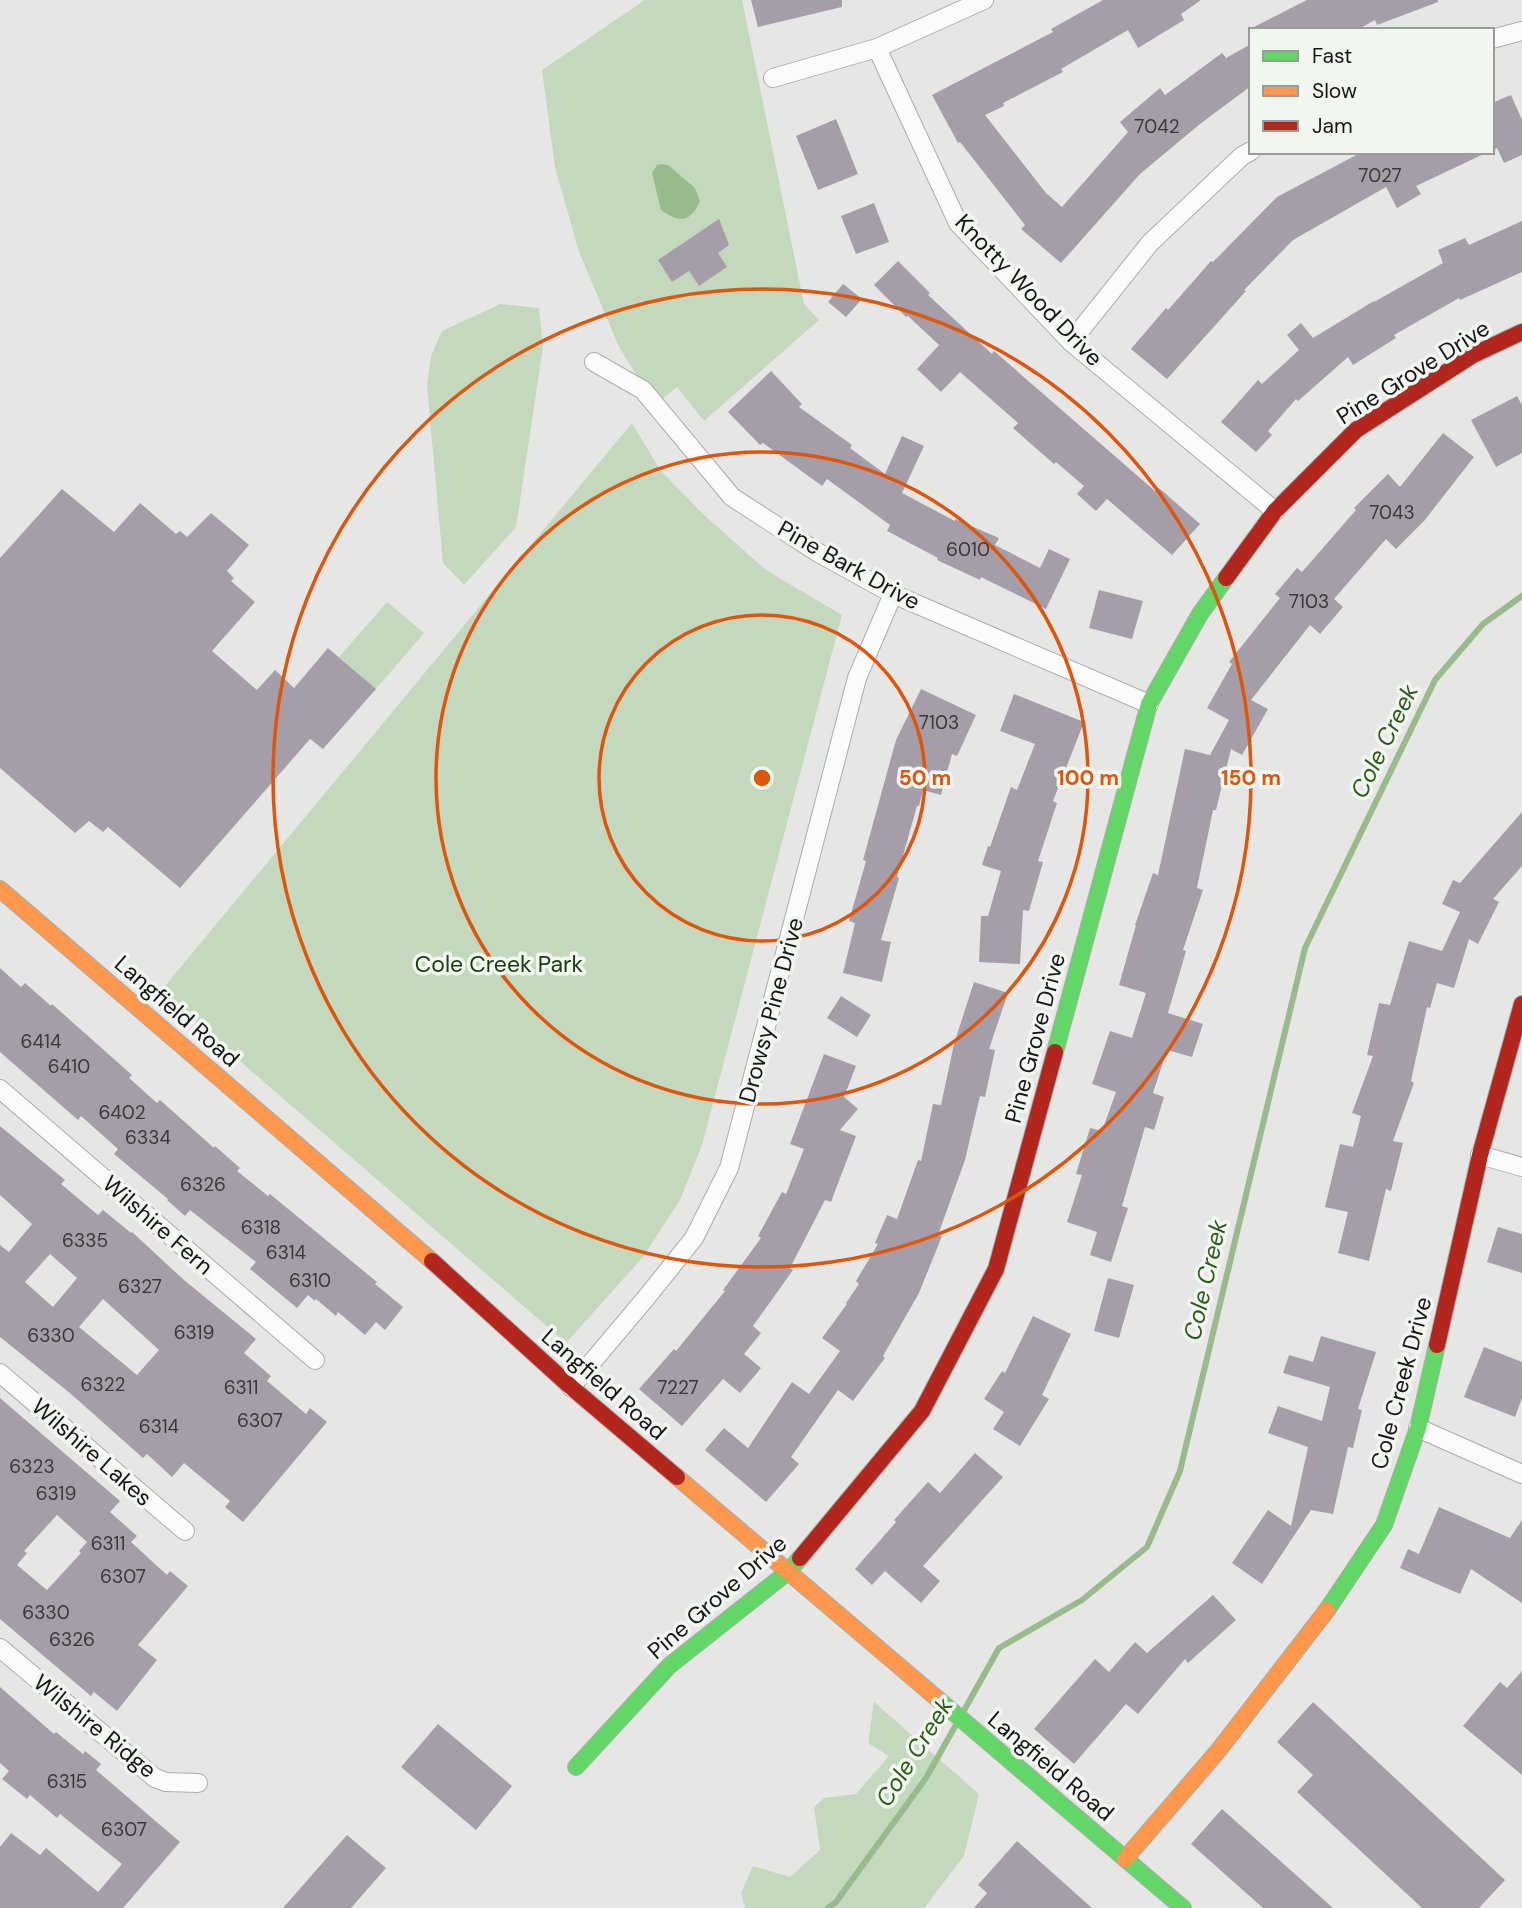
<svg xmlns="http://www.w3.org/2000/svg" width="1522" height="1908" font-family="'DM Sans',sans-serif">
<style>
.green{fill:#c4d8bd}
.water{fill:#98ba8c}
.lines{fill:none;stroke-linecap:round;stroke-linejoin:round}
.stream{stroke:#98ba8c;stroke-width:6}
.building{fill:#a59ea9;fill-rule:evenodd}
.street-casing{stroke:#acadab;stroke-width:20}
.fast-casing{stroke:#acadab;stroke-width:18}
.slow-casing{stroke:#acadab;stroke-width:18}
.jam-casing{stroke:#acadab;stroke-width:18}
.street{stroke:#fbfbfb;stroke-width:18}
.fast{stroke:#63d668;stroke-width:16}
.slow{stroke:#ff974d;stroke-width:16}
.jam{stroke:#b3261e;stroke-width:16}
.ring{fill:none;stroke:#dd560c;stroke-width:3.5}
.labels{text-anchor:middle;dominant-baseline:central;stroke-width:7;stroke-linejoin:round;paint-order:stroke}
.number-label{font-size:19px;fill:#39383a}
.street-label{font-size:23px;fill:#151615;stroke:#f2f6f1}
.park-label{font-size:23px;fill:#1b3b0d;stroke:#f2f6f1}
.water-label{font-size:24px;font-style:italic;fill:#2e5b1a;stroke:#f2f6f1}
.centre{fill:#dd560c;stroke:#f2f6f1;stroke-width:3.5}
.ring-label{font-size:21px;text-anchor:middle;font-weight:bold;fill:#dd560c;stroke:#f2f6f1;stroke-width:7;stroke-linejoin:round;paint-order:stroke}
</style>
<rect width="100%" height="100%" fill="#e6e7e5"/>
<!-- green -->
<path class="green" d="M645,0H742L804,304L819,320L704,421L677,387L655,405L619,347L579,252L555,167L542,70Z
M500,304L539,308L543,347L516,527L464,585L443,563L427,386L431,356L442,331Z
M632,423L660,470L703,514L766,570L842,615L702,1145L680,1200L643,1257L566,1343L160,992Z
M387,602L424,633L376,689L339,657Z
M874,1702L979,1794L964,1856L924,1908H745L741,1893L753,1866L790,1877L820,1850L814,1807L824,1798L856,1794L889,1756L868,1743Z"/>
<!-- water -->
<path class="water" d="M662,164L668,165L695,188L700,201C690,223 680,223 661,210L652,173L657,165Z"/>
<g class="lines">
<!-- stream -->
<path class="stream" d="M962,1714L999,1648L1082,1600L1147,1547L1180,1471L1305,948L1435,680L1483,624L1522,596
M828,1908L836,1902L926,1778L957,1723"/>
</g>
<!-- building -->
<path class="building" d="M751,0H842V7L758,27Z
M1103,0H1201L1181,14L1184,20L1138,48L1128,30L1061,69L1063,72L1003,103L1004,106L985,115L1046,193L1062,207L1128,132L1120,122L1160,88L1165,95L1222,53L1226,58L1251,44V86L1200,124L1140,174L1061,263L1021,229L1025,225L960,142L958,143L932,95L1053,32L1051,29Z
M1307,0H1438V2L1377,25L1375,20L1357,30H1248Z
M1511,95L1522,120V155L1504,163L1497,148L1492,150V103Z
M836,119L858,174L818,190L796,136Z
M1362,152H1488L1416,186L1421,194L1397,208L1386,187L1293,240L1244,290L1246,291L1167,379L1131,349L1166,308L1168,310L1211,261L1213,262L1277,197Z
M874,203L889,242L856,254L841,216Z
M719,219L729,245L718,253L727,267L699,286L689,271L672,282L658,260Z
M1522,221V272L1460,300L1459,298L1394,335L1396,338L1353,365L1348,357L1298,401L1296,399L1268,431L1272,435L1256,452L1221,422L1258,380L1262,384L1299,350L1287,335L1301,323L1313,338L1374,301V302L1443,263L1438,250L1465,238L1469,245Z
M898,261L930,293L928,295L992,354L994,351L1155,491L1159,488L1200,524L1172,555L1107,499L1096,511L1077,494L1084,486L1056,462L1054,464L1013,428L1018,423L960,372L941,392L917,369L939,345L908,316L906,317L874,285Z
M843,284L862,299L846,317L828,302Z
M771,371L802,404L799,407L852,445L850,448L885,474L902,436L924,446L902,493L955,521V519L999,538L995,545L1040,568L1049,549L1070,559L1046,609L981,577L980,580L937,560L938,558L887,531L890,525L827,479L822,486L763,443L760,445L728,412Z
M1517,396L1522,405V453L1496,467L1471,420Z
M1443,433L1474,457L1424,521L1396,549L1386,539L1334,599L1343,607L1320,634L1310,625L1251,700L1268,709L1242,755L1231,749L1216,810H1213L1197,888L1203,890L1183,950L1186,951L1168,1013L1203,1024L1192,1057L1167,1050L1153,1093L1164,1097L1154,1130L1145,1127L1122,1206L1128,1208L1111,1262L1090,1255L1097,1232L1067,1222L1082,1175L1076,1174L1090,1128L1102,1131L1116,1092L1092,1084L1110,1031L1132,1038L1146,993L1119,985L1136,925H1135L1153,873L1158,875L1185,749L1210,755L1229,720L1207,708L1232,664L1229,662L1280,598L1275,594L1297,568L1302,572L1356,510L1354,508L1388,474L1400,487Z
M62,489L114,532L140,503L176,534L180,531L187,537L211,513L249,545L227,571L234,578L231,581L255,602L212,651L257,690L275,670L294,688L328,648L376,689L323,749L310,739L180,888L108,827L103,832L89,821L75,833L0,768V558Z
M1099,590L1143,601L1132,639L1089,628Z
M921,689L976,715L957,756L952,754L941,795L923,790L919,806H917L897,877L899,878L881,940L891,942L882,982L843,973L855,923L849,921L866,861L863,860L896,740Z
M1014,694L1084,722L1053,801L1057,803L1038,861L1043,862L1029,911L1023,910L1020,964L979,962L981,916H988L1001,871L982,865L988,846L990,847L1011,787L1017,790L1035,744L1000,731Z
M1522,812V866L1493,899L1499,902L1478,944L1469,939L1454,988L1437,983L1430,1008L1427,1007L1411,1081L1414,1083L1393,1141L1403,1143L1391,1191L1386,1189L1369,1261L1338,1253L1348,1212L1325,1207L1340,1144L1353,1147L1361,1116L1352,1113L1373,1056L1367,1055L1379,1003L1390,1005L1409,941L1442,951L1460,912L1442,904L1453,880L1460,883Z
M0,968L21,987L25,983L51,1006L52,1004L132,1075L129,1078L157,1103L160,1100L214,1148L215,1146L240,1168L237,1171L268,1196L270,1194L377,1282L375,1284L403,1307L385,1330L376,1322L365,1335L338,1312L336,1316L316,1299L315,1301L308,1295L297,1308L250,1269L256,1262L190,1210L185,1216L167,1200L168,1199L114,1154L118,1149L81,1116L78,1120L0,1052Z
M974,982L1008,993L989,1049L995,1050L985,1097L980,1096L965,1160L938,1235L942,1236L919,1293L883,1356L885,1358L853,1401L838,1390L791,1457L799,1464L766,1502L705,1450L724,1428L748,1448L792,1382L809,1394L840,1351L822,1338L847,1304L846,1303L859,1284L856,1281L878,1244L875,1243L887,1215L897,1219L918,1160L921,1161L933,1104L941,1105L954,1044Z
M841,996L871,1015L857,1037L827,1018Z
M824,1054L856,1066L844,1097L858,1109L840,1130L856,1136L831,1202L825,1200L790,1268L793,1270L753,1326L761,1333L744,1354L761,1368L740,1393L723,1379L682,1426L639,1389L674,1349L676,1351L725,1291L723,1290L761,1238L758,1236L782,1192L786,1194L804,1149L790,1144Z
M0,1126L65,1180L61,1184L98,1215L103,1210L131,1233L132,1232L184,1280L256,1339L244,1353L271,1376L267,1381L306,1414L310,1408L327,1422L243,1522L225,1507L230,1501L184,1463L172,1477L147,1454L143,1458L71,1394L0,1337V1245L9,1252L32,1224L0,1195ZM50,1254L77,1278L53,1307L25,1282ZM103,1299L159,1350L137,1375L79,1327Z
M1498,1227L1522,1234V1273L1487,1262Z
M1108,1278L1134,1285L1119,1338L1094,1331Z
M1033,1316L1071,1334L1042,1395L1049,1399L1020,1446L993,1429L1004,1412L984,1399L1002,1371L1005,1373Z
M1321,1336L1376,1352L1358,1409L1362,1410L1353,1448L1348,1447L1333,1514L1311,1510L1262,1584L1232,1563L1268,1510L1291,1526L1308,1447L1268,1433L1278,1406L1322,1421L1330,1387L1283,1373L1289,1355L1313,1362Z
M1484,1347L1522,1362V1398L1515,1417L1464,1397Z
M0,1398L120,1501L110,1512L137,1536L131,1542L167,1575L170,1571L188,1586L138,1645L157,1660L117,1711L94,1692L91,1696L0,1619ZM57,1515L87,1542L79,1551L81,1553L47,1590L17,1565L27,1553L24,1551Z
M975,1453L1003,1477L923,1566L940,1581L921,1603L885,1571L872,1585L855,1569L896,1522L894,1520L928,1482L940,1493Z
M1439,1507L1510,1538L1522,1520V1603L1471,1569L1460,1594L1400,1568L1408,1549L1419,1554Z
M1213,1595L1236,1620L1188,1663L1185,1659L1138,1714L1126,1704L1074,1764L1034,1729L1095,1659L1109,1672L1135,1642L1147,1653Z
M1522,1671V1775L1463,1726L1500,1682L1507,1688Z
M0,1687L54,1734L56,1732L83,1754L85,1751L101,1764L96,1770L180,1842L123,1908H0V1847L11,1833L40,1855L46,1848L98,1892L122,1864L60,1814L57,1818L30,1795L27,1799L2,1779L9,1771L0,1763Z
M1313,1702L1505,1880L1479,1908H1422L1297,1792L1313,1775L1277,1742Z
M438,1724L512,1786L476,1830L401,1767Z
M1222,1809L1333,1908H1263L1191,1844Z
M347,1835L386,1868L351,1908H283Z
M1017,1841L1092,1908H974L987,1893L978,1885Z"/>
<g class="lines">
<defs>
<path id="street" d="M1492,39L1522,31
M877,48L958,223L1071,342L1275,511
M773,78L877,48L984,0
M1071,342L1150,243L1242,156L1251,151
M594,362L643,390L732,497L817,552L893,594L1149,704
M0,1089L315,1360
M1480,1155L1522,1167
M0,1373L185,1531
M571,1387L646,1298L694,1238L729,1168L857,678L893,594
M1418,1428L1522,1474
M0,1648L155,1778L166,1782L198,1783"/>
<path id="fast" d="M1055,1052L1149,704L1200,614L1226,578
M1327,1610L1384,1525L1418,1428L1437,1345
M939,1700L1183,1908
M576,1767L669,1666L789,1571L800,1558"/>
<path id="slow" d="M0,889L432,1261
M677,1477L939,1700
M1125,1859L1218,1751L1327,1610"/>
<path id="jam" d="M1226,578L1275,511L1356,430L1473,355L1522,332
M432,1261L571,1387L677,1477
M1437,1345L1480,1155L1522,1004
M800,1558L922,1411L996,1269L1055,1052"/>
</defs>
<!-- street casing -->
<use href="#street" class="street-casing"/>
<!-- fast casing -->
<use href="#fast" class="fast-casing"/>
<!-- slow casing -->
<use href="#slow" class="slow-casing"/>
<!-- jam casing -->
<use href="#jam" class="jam-casing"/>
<!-- street -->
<use href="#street" class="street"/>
<!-- fast -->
<use href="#fast" class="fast"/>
<!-- slow -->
<use href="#slow" class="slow"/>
<!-- jam -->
<use href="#jam" class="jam"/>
</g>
<!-- distance rings -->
<g class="ring">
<circle cx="762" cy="778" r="163"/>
<circle cx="762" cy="778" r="326"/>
<circle cx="762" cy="778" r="489"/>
</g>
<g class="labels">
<!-- number labels -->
<g class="number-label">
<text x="1157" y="126">7042</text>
<text x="1380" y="175">7027</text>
<text x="1392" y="512">7043</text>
<text x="968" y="549">6010</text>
<text x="1309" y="601">7103</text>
<text x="939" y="722">7103</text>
<text x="41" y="1041">6414</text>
<text x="69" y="1066">6410</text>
<text x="122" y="1112">6402</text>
<text x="148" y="1137">6334</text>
<text x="203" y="1184">6326</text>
<text x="261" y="1227">6318</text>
<text x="85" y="1240">6335</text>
<text x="286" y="1252">6314</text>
<text x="310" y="1280">6310</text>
<text x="140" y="1286">6327</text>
<text x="194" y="1332">6319</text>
<text x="51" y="1335">6330</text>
<text x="103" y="1384">6322</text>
<text x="241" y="1387">6311</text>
<text x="678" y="1387">7227</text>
<text x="260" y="1420">6307</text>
<text x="159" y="1426">6314</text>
<text x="32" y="1466">6323</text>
<text x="56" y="1493">6319</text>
<text x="108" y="1543">6311</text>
<text x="123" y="1576">6307</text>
<text x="46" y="1612">6330</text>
<text x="72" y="1639">6326</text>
<text x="67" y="1781">6315</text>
<text x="124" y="1829">6307</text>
</g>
<!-- street labels -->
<g class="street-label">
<text transform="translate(1029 290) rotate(46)">Knotty Wood Drive</text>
<text transform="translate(1413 372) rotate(-32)">Pine Grove Drive</text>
<text transform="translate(849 565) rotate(29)">Pine Bark Drive</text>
<text transform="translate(771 1010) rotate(-75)">Drowsy Pine Drive</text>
<text transform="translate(177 1011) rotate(41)">Langfield Road</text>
<text transform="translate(1035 1038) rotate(-75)">Pine Grove Drive</text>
<text transform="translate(158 1225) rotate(41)">Wilshire Fern</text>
<text transform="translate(1401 1383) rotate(-75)">Cole Creek Drive</text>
<text transform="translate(604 1384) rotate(41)">Langfield Road</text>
<text transform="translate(92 1452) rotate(41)">Wilshire Lakes</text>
<text transform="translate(717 1597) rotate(-41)">Pine Grove Drive</text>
<text transform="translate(95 1726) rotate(39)">Wilshire Ridge</text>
<text transform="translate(1051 1766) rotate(40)">Langfield Road</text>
</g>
<!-- park labels -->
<g class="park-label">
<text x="499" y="964">Cole Creek Park</text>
</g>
<!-- water labels -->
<g class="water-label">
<text transform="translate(1384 741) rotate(-64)">Cole Creek</text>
<text transform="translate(1205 1280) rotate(-77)">Cole Creek</text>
<text transform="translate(914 1752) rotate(-58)">Cole Creek</text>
</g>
</g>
<circle cx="762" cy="778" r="10" class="centre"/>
<g class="ring-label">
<text x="925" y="785">50 m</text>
<text x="1088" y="785">100 m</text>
<text x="1251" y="785">150 m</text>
</g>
<!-- legend -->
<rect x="1249" y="28" width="245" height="126" fill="#f2f6f1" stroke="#9a9c99" stroke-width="2"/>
<rect x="1263" y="51" width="35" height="10" fill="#63d668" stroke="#9a9c99" stroke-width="2"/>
<text x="1312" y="63" font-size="21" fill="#151615">Fast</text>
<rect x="1263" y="86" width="35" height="10" fill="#ff974d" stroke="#9a9c99" stroke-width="2"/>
<text x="1312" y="98" font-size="21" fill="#151615">Slow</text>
<rect x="1263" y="121" width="35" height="10" fill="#b3261e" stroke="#9a9c99" stroke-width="2"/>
<text x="1312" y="133" font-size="21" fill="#151615">Jam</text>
</svg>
